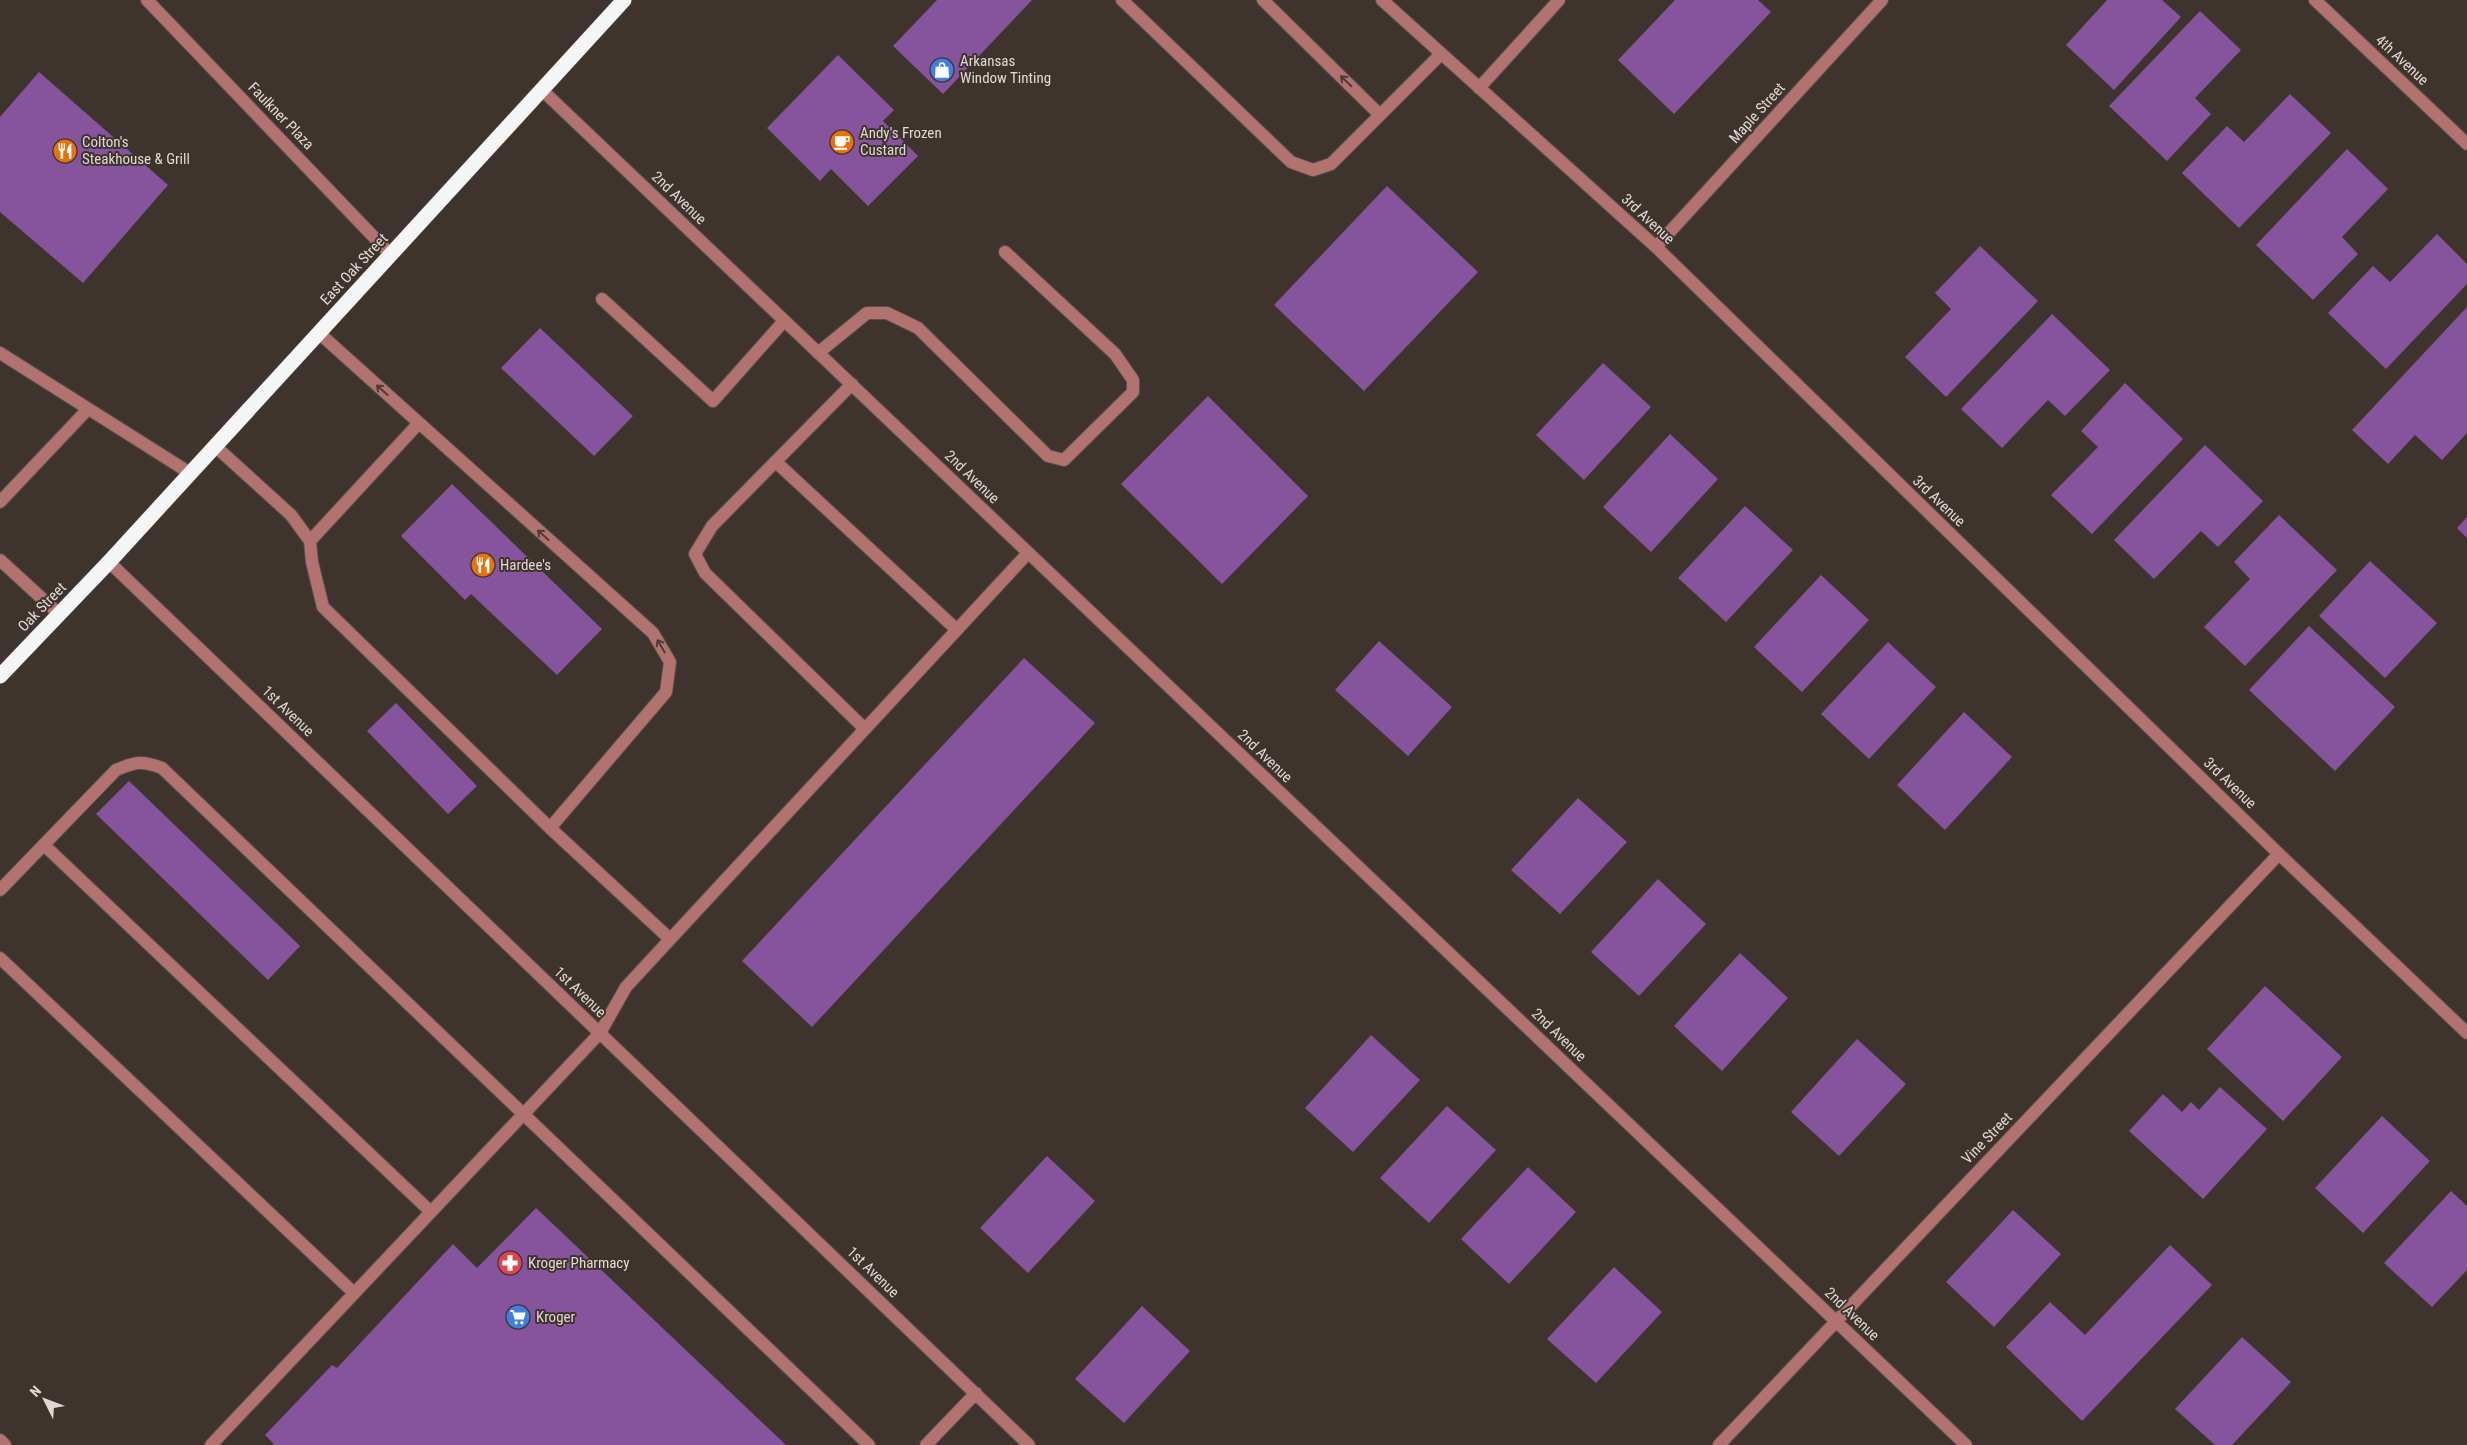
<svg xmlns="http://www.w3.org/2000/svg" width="2467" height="1445" font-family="'Roboto Condensed',sans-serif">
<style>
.building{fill:#86549c}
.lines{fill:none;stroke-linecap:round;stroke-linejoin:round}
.minor-casing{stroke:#5c514b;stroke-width:14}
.highway-casing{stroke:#5c514b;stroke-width:16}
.minor{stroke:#b27270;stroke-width:12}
.highway{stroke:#f5f5f5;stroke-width:15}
.oneway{stroke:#503c37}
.labels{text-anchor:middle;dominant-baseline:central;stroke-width:4;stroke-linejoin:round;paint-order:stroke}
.street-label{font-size:15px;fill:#e0d8d4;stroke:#3f332d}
.poi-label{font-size:15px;fill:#e0d8d4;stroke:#3f332d;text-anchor:start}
</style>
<rect width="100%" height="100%" fill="#3f332d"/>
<!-- building -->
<path class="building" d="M937,0H1032L943,94L893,46Z
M1675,0H1758L1771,12L1674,114L1618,60Z
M2107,0H2162L2181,17L2114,90L2066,45Z
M2200,11L2241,50L2195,98L2211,114L2167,161L2109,106Z
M838,55L894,110L883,121L918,156L868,206L831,169L820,181L767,128Z
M39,72L168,185L83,283L0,212V117Z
M2290,94L2331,133L2239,228L2182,173L2227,126L2244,142Z
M2347,149L2388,189L2342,237L2358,254L2313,300L2256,245Z
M1387,186L1478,272L1364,391L1274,305Z
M2437,234L2467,264V284L2386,369L2328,313L2373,266L2390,282Z
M1980,246L2038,301L1946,397L1905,357L1951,309L1935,293Z
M2467,307V433L2442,460L2415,435L2388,464L2352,430Z
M2052,314L2110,370L2065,416L2048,400L2002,448L1961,409Z
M540,328L633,416L594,456L501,368Z
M1603,363L1651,407L1584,480L1536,435Z
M2125,383L2183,439L2092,534L2051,495L2098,447L2081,431Z
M1208,396L1308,496L1222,584L1121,484Z
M1670,434L1718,479L1651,552L1603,507Z
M2205,445L2263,501L2218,547L2201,531L2154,579L2114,540Z
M452,484L602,629L557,675L471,594L465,600L401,536Z
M1745,506L1793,550L1726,622L1678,578Z
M2279,515L2337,570L2245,666L2204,627L2250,579L2234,562Z
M2467,517V538L2457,528Z
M2370,561L2437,623L2385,678L2319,616Z
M1821,575L1869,620L1802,692L1754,647Z
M2309,626L2395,707L2335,771L2249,690Z
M1379,641L1452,707L1408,756L1335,690Z
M1888,642L1936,687L1869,759L1821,714Z
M1024,658L1095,723L812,1027L742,961Z
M396,703L477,786L448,814L367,731Z
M1964,712L2012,757L1945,830L1897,785Z
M129,781L300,946L268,980L96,814Z
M1578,798L1627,842L1560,914L1511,870Z
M1658,879L1706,924L1639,996L1591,952Z
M1740,953L1788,998L1722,1071L1674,1026Z
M2265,986L2342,1057L2283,1121L2207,1049Z
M1371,1035L1420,1080L1353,1152L1305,1108Z
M1857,1039L1906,1084L1839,1156L1791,1112Z
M2220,1087L2267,1129L2203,1199L2129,1131L2163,1094L2182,1112L2191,1102L2199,1110Z
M1447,1106L1496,1150L1429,1223L1380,1178Z
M2382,1116L2430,1161L2363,1233L2315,1188Z
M1047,1156L1095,1201L1028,1273L980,1228Z
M1528,1167L1576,1212L1509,1284L1461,1239Z
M2451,1191L2467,1206V1270L2432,1307L2384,1263Z
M536,1208L786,1445H272L274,1444L265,1435L332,1365L337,1368L453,1244L477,1268Z
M2013,1210L2061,1254L1994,1327L1946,1282Z
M2170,1245L2212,1285L2082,1421L2006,1347L2050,1302L2085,1335Z
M1614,1267L1662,1312L1596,1383L1547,1339Z
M1142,1306L1190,1351L1124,1423L1075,1379Z
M2242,1337L2291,1382L2232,1445H2215L2175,1409Z"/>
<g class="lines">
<defs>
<path id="minor" d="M147,0L391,255
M1122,0L1291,162L1313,170L1331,164L1441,54
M1263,0L1380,115
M1382,0L1656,247L2279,854L2467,1033
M2315,0L2467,144
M1479,88L1559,0
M542,90L1966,1445
M1656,247L1882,0
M602,299L713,401L784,321
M319,333L653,633L670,662L666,692L550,828
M0,353L190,473
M818,353L867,313H887L918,328L1048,456L1064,460L1133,392V380L1115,354L1005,252
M852,384L712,526L695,554L705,573L865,729
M215,446L291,515L310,541L312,562L323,607L550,828L670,939
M776,462L957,630
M0,502L88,409
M310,541L419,423
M0,560L59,614
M109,562L1029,1445
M44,845L431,1212
M0,890L116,770C135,762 142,760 162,768L869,1445
M0,958L354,1293
M0,1440L5,1445
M211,1445L600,1033L626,987L1028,553
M926,1445L976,1393
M1719,1445L2279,854"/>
<path id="highway" d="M0,676L109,562L624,0"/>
</defs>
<!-- minor casing -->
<use href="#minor" class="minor-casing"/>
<!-- highway casing -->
<use href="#highway" class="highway-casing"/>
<!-- minor -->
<use href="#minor" class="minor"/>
<!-- highway -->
<use href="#highway" class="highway"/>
</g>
<!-- one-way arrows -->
<defs><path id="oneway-shaft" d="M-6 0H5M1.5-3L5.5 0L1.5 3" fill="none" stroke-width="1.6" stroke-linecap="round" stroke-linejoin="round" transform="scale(1.25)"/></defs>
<g class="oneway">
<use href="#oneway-shaft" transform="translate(1346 81) rotate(-136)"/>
<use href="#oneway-shaft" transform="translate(382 390) rotate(-138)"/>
<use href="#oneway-shaft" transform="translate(543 535) rotate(-138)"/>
<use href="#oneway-shaft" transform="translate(661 646) rotate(-120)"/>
</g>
<!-- icons -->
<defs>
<symbol id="shop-disc" viewBox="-11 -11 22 22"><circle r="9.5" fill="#3f7fe0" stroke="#3f332d"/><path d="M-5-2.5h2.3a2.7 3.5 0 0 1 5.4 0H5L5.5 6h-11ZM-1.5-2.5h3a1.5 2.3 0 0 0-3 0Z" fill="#fff"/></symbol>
<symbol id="cafe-disc" viewBox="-11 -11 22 22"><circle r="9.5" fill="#e8710a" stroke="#3f332d"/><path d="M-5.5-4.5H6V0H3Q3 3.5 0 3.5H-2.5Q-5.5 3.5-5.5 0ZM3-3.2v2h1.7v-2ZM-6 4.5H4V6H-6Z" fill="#fff"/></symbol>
<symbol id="restaurant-disc" viewBox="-11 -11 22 22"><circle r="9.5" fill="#e8710a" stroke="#3f332d"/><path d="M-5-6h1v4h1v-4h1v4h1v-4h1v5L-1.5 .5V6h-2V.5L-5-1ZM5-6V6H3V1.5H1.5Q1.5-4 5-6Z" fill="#fff"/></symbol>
<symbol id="pharmacy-disc" viewBox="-11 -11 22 22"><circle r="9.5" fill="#e0444e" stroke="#3f332d"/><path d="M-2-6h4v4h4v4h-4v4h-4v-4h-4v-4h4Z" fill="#fff"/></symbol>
<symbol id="supermarket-disc" viewBox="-11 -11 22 22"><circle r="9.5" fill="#3f7fe0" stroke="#3f332d"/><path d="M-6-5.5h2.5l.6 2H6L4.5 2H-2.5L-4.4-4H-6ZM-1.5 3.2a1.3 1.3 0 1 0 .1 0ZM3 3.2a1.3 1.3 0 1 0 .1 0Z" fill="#fff"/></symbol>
</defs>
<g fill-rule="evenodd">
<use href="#shop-disc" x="928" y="56" width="28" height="28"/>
<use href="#cafe-disc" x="828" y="128" width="28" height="28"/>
<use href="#restaurant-disc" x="51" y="137" width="28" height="28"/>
<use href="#restaurant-disc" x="469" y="551" width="28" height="28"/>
<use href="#pharmacy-disc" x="496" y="1249" width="28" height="28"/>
<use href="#supermarket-disc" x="504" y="1303" width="28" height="28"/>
</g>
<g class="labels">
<!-- street labels -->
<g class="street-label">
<text transform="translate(2402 60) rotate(43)">4th Avenue</text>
<text transform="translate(1757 113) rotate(-48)">Maple Street</text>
<text transform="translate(281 116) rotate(46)">Faulkner Plaza</text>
<text transform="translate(679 198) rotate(44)">2nd Avenue</text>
<text transform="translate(1648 219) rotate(43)">3rd Avenue</text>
<text transform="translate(354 269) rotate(-47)">East Oak Street</text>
<text transform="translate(972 477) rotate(44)">2nd Avenue</text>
<text transform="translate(1939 501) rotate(44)">3rd Avenue</text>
<text transform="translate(42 607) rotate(-46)">Oak Street</text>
<text transform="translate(288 711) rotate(44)">1st Avenue</text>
<text transform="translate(1265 756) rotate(44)">2nd Avenue</text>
<text transform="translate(2230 783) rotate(44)">3rd Avenue</text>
<text transform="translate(580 992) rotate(44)">1st Avenue</text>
<text transform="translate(1559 1035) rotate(44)">2nd Avenue</text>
<text transform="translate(1987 1138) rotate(-46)">Vine Street</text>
<text transform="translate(873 1272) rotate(44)">1st Avenue</text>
<text transform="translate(1852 1314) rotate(44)">2nd Avenue</text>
</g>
<!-- poi labels -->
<g class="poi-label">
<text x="960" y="61">Arkansas<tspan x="960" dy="17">Window Tinting</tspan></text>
<text x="860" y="133">Andy's Frozen<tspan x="860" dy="17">Custard</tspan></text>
<text x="82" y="142">Colton's<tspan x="82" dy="17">Steakhouse &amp; Grill</tspan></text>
<text x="500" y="565">Hardee's</text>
<text x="528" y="1263">Kroger Pharmacy</text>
<text x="536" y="1317">Kroger</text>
</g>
</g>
<!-- north arrow -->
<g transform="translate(45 1400) rotate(312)" stroke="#3f332d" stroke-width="4" paint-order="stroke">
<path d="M0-4L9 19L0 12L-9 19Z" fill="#e0d8d4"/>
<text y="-8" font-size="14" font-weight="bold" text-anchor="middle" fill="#e0d8d4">N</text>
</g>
</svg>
